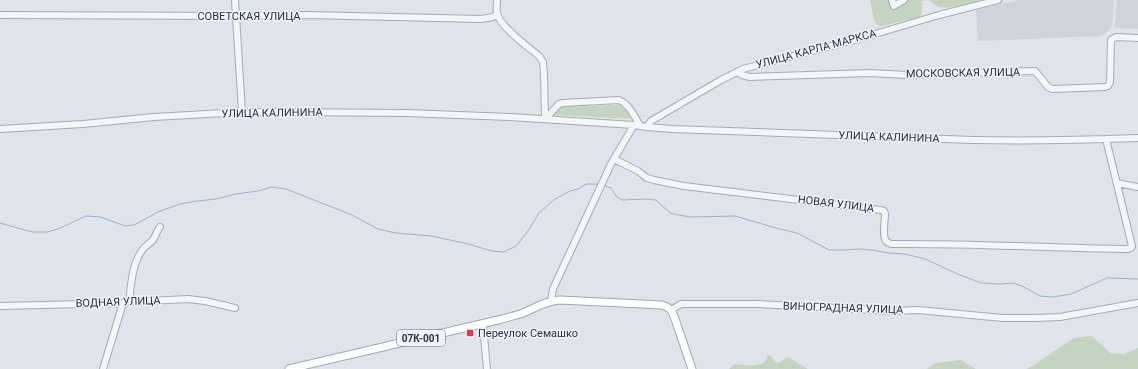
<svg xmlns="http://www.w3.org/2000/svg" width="1138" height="369" font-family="Roboto,sans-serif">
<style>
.built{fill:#ced3dc}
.green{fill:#c5d4c1}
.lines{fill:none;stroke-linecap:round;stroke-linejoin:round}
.stream{stroke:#9ab0cc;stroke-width:1}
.minor-casing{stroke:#a5abb5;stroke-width:8}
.major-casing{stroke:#9fa7b6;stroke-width:9}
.minor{stroke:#f3f5f8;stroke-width:6}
.major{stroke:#fff;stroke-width:7}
.poi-dot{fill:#d54050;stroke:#f0f3f7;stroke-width:1.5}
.labels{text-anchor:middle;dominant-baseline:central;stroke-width:3;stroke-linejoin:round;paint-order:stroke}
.shield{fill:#f0f3f7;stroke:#646b79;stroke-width:1}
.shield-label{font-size:10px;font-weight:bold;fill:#283143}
.street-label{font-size:11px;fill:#283143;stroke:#f0f3f7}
.poi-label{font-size:11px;fill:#283143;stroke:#f0f3f7;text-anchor:start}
</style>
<rect width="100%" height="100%" fill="#e0e4ea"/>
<!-- built -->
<path class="built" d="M1019,0H1114L1112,27L1102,36L978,41L976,10Z
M1117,0H1138V29L1115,28Z"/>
<!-- green -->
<path class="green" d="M870,0H982C973,2 945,11 937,6C935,5 932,2 929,0L922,1C921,7 923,12 920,17L882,26L877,25L874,20Z
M620,105L634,118L633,119L554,115L553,113L560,107Z
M1091,336L1101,344L1110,353L1124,354L1138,348V369H1026L1031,367L1074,338Z
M768,355H770L776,363C781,363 783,359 788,357L808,369H729L733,365C746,363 753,369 765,362L767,356Z
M961,360L976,369H927L936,363Z"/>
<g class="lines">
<!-- stream -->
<path class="stream" d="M603,185L611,188L617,197L622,200L647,199L656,200L670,213L674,214L690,217L735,216L776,228L797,233L829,250H845L859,249L872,250L888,253L905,254L925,259L960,275L981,283L1000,284L1013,283L1022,286L1040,296L1053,297L1071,294L1107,278L1138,279
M0,223L21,229L33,232H47L58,229L86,216L101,217L125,226L134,225L160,211L180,204L197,201L216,199L236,194L258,191L272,187L286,189L352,215L378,229L396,233L432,236L468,244L492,251L504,252L516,246L528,231L539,213L555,199L570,191L578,189L586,184H598"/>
<defs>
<path id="minor" d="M235,0L242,112
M497,0C497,4 496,9 497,13C499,26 528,47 539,56L543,62L544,75L545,119
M892,0L894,6L904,0
M0,15L236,16L308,15L481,19L493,17L497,14
M737,72L742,75L750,77L870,73L907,75L1035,71L1048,87L1052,89L1105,87L1108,86L1110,82L1111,40L1116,37L1138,38
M545,119L559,104L563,103L619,100C629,104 635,117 640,126
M647,127L651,121L721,80L743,69L862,38L939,15L998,0
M0,129L83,124L154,117L242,112H282L407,113L510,117L634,125L647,127L672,129L973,140C1028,141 1083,140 1138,138
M614,159L638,171L647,178L654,180L684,186L881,210L884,211L885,214C885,220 882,236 886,241C887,243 889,243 891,244C970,243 1048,248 1127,249L1131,248L1132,246L1106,139
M1117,183L1138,187
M551,301L553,289L611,164L634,125
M129,302C131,285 132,263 143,249C146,245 152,243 154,238C157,234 156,231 160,227
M0,306L123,303L129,302L188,299L205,301L235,308
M671,310L681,304H758L893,311L918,310L1003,318H1035L1060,317L1138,303
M483,324L487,369
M103,369L123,303"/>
<path id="major" d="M289,369L498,320C506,318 513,316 520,314C535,309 543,301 560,300L662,305L667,307L671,310L674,316L692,369"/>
</defs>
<!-- minor casing -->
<use href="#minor" class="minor-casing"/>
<!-- major casing -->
<use href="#major" class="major-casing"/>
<!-- minor -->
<use href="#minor" class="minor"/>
<!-- major -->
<use href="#major" class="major"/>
</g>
<!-- markers -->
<rect class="poi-dot" x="466" y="329" width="8" height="8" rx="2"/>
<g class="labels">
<!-- shield labels -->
<rect class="shield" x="397" y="330" width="48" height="16" rx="3"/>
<g class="shield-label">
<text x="421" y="338">07К-001</text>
</g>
<!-- street labels -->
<g class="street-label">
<text x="249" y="16">СОВЕТСКАЯ УЛИЦА</text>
<text transform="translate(816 49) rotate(-15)">УЛИЦА КАРЛА МАРКСА</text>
<text transform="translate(963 73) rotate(-1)">МОСКОВСКАЯ УЛИЦА</text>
<text transform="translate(272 113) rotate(-1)">УЛИЦА КАЛИНИНА</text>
<text transform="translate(889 137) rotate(2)">УЛИЦА КАЛИНИНА</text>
<text transform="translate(836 204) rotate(7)">НОВАЯ УЛИЦА</text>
<text transform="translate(118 302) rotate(-2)">ВОДНАЯ УЛИЦА</text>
<text transform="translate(843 308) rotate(2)">ВИНОГРАДНАЯ УЛИЦА</text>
</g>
<!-- poi labels -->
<g class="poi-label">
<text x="478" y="333">Переулок Семашко</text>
</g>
</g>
</svg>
